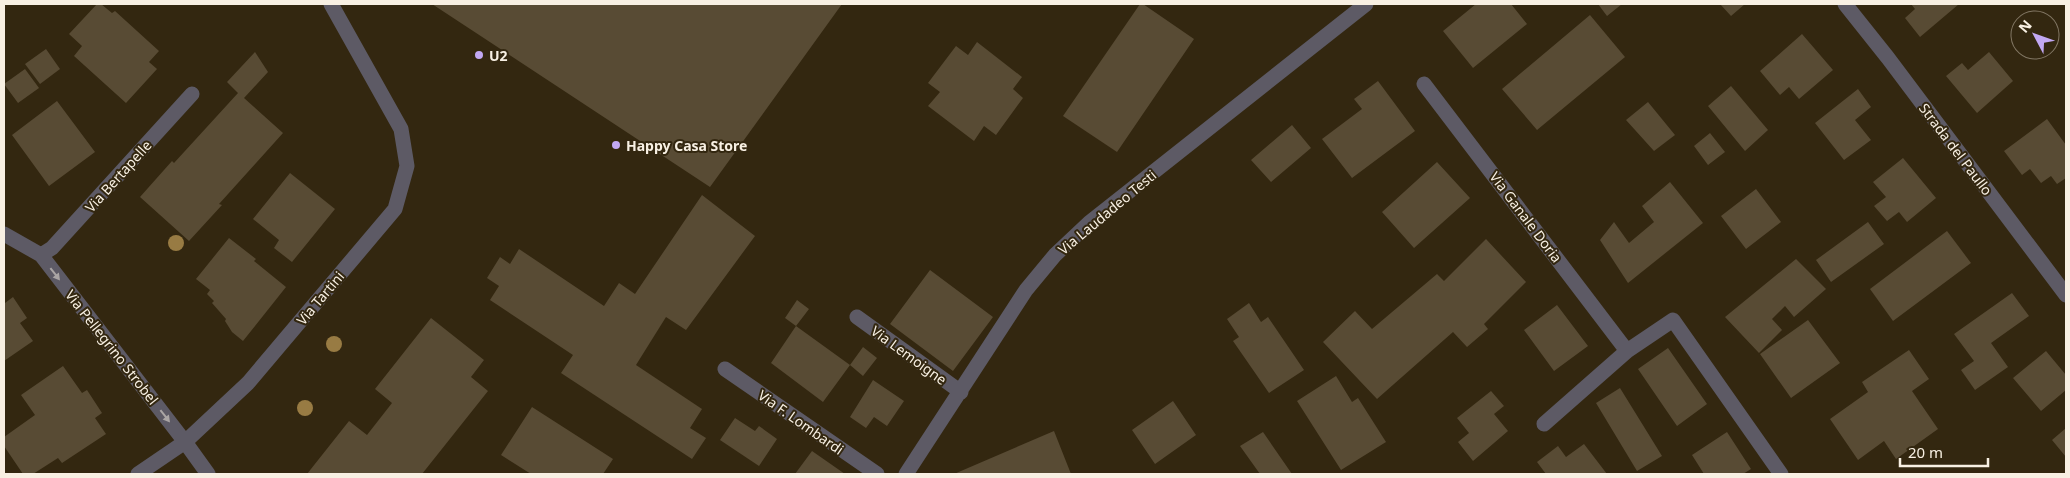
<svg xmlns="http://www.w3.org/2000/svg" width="2070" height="478" font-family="'Noto Sans',sans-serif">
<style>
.building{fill:#584b34}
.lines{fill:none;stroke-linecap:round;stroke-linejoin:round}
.minor{stroke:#5d5a65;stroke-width:15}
.tree{fill:#987b43}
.oneway{fill:#aaa5a4}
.poi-dot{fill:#c2a8f3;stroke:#332710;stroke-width:2}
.labels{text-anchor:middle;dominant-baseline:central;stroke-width:4;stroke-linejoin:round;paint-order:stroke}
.poi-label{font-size:14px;font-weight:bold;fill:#f8f0e3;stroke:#332710;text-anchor:start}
.street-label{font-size:14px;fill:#f8f0e3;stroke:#332710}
</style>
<rect width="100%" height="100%" fill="#332710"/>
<!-- building -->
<path class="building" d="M97,4H101L112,13L115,11L159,51L149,62L157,69L126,103L74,56L82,46L69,34Z
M432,4H842L710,187Z
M1140,4H1143L1194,39L1117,152L1063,116Z
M1476,4H1511L1527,24L1473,68L1443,31Z
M1598,4H1622L1607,16Z
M1720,4H1745L1731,16Z
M1911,4H1959L1920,37L1905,18L1915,9Z
M1590,15L1625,57L1537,130L1502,89Z
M1802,34L1833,70L1799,99L1789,87L1780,95L1760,71Z
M977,42L1022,77L1013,89L1023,98L996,135L984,126L974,141L928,106L940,92L928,83L956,46L968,55Z
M46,49L60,69L40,84L25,64Z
M255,52L268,72L244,98L283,133L219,204L222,205L189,241L140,197L172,161L174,163L238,93L227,82Z
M1989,52L2013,81L1977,113L1946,76L1962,63L1968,70Z
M25,69L39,88L18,103L4,84Z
M1378,81L1415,131L1352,178L1322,139L1362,109L1354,99Z
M1731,86L1768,130L1745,151L1708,106Z
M1858,89L1871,107L1855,120L1871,140L1844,160L1815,123Z
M57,101L95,152L49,186L12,135Z
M1648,102L1675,135L1654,151L1626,120Z
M2047,119L2066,145V178L2057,184L2051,176L2041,183L2030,169L2022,175L2004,151Z
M1292,125L1311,148L1271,182L1251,160Z
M1710,133L1725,152L1708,165L1694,146Z
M1903,158L1936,198L1907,222L1899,212L1887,221L1874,206L1886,197L1873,182Z
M1437,162L1470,198L1414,248L1382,212Z
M290,173L335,209L292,262L274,248L279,240L253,219Z
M1670,182L1703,223L1628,283L1600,240L1614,222L1629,243L1654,222L1642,206Z
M1756,189L1781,222L1746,249L1721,216Z
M702,195L755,236L686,330L666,317L636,365L702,409L690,428L706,438L692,459L561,373L573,355L490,300L499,286L487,278L500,257L510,264L519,249L604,306L619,283L635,294Z
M1868,222L1884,244L1831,282L1816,260Z
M1947,231L1971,263L1893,321L1870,289Z
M229,238L256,259L254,261L286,287L243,341L232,332L225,321L226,319L212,303L214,301L207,294L210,290L196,279Z
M1486,239L1526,282L1484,324L1488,329L1467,347L1453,332L1377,399L1323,342L1355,311L1372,329L1437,274L1444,281Z
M1796,259L1826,289L1794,317L1785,306L1772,319L1782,330L1759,353L1725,317Z
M930,270L993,317L953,371L890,324Z
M2012,293L2029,316L1991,343L2008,367L1975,390L1961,370L1974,361L1954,334Z
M13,297L27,318L20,323L33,341L4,361V301L5,303Z
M797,300L809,309L796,326L850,365L863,347L877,358L863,376L850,365L823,402L771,363L796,326L785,318Z
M1249,303L1261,322L1268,317L1304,370L1269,393L1233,341L1239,337L1227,319Z
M1557,305L1588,346L1554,371L1524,330Z
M431,318L484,360L471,377L488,391L422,474H307L349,421L367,435L392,403L375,389Z
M1808,320L1840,363L1791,398L1760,354Z
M1668,348L1707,404L1677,426L1638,369Z
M1909,350L1929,379L1912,391L1938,429L1896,459L1884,441L1858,460L1830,419L1868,392L1862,382Z
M2046,351L2066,375V390L2041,411L2013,378Z
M63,366L82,393L87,390L102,413L95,418L106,434L62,463L58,458L33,474H23L4,446V437L35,415L21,395Z
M1336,376L1352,402L1358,398L1386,442L1341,470L1297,401Z
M873,380L904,401L887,426L874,417L866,428L850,417Z
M1620,388L1662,456L1637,471L1596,403Z
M1491,391L1504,406L1494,414L1508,431L1473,461L1458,442L1469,433L1457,418Z
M1173,401L1196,435L1155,464L1132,430Z
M532,407L613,459L603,474H531L501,455Z
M735,418L755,431L759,426L777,439L759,466L720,440Z
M2066,428V457L2052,440Z
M1054,431L1071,474H954Z
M1263,432L1292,474H1260L1240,446Z
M1727,432L1751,469L1743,474H1704L1692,455Z
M1584,444L1607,474H1546L1537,462L1558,446L1566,457Z
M812,451L845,474H795Z"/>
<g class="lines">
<!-- minor -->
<path class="minor" d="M1845,4L1888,58L2066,295
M1424,84L1627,351L1673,320L1781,474
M4,234L41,255L185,442L208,474
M41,255L52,248L192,94
M857,317L961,392
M725,369L877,474
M1544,424L1627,351
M138,474L185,442L248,383L395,209L407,166L401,129L331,4
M906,474L1026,290L1055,255L1089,223L1366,4"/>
</g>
<!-- trees -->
<g class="tree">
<circle cx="176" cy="243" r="8"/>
<circle cx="334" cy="344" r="8"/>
<circle cx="305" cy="408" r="8"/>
</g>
<!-- one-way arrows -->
<defs><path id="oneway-solid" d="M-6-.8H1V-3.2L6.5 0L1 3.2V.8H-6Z" transform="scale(1.25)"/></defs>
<g class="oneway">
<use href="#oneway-solid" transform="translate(55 274) rotate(52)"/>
<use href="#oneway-solid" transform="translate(165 416) rotate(52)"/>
</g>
<!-- markers -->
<g class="poi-dot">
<circle cx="479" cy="55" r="5"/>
<circle cx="616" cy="145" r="5"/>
</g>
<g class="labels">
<!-- poi labels -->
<g class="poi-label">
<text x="489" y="55">U2</text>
<text x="626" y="145">Happy Casa Store</text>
</g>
<!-- street labels -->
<g class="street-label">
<text transform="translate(1956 149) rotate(53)">Strada del Paullo</text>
<text transform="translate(118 176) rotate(-48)">Via Bertapelle</text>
<text transform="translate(1107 212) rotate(-40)">Via Laudadeo Testi</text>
<text transform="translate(1526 217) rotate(53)">Via Ganale Doria</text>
<text transform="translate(320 298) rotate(-50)">Via Tartini</text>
<text transform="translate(112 347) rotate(52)">Via Pellegrino Strobel</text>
<text transform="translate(909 355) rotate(36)">Via Lemoigne</text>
<text transform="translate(801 422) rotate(35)">Via F. Lombardi</text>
</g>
</g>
<!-- border -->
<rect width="2070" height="478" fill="none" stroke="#f8f0e3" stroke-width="10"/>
<!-- north arrow -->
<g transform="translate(2035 35) rotate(311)"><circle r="24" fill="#332710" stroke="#827764"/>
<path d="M0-4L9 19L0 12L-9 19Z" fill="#c2a8f3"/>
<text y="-8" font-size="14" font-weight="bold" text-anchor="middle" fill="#f8f0e3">N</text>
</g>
<!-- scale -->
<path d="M1900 458v8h88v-8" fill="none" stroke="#f8f0e3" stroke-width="2.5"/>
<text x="1908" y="458" font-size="15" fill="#f8f0e3" stroke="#332710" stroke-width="4" paint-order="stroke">20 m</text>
</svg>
